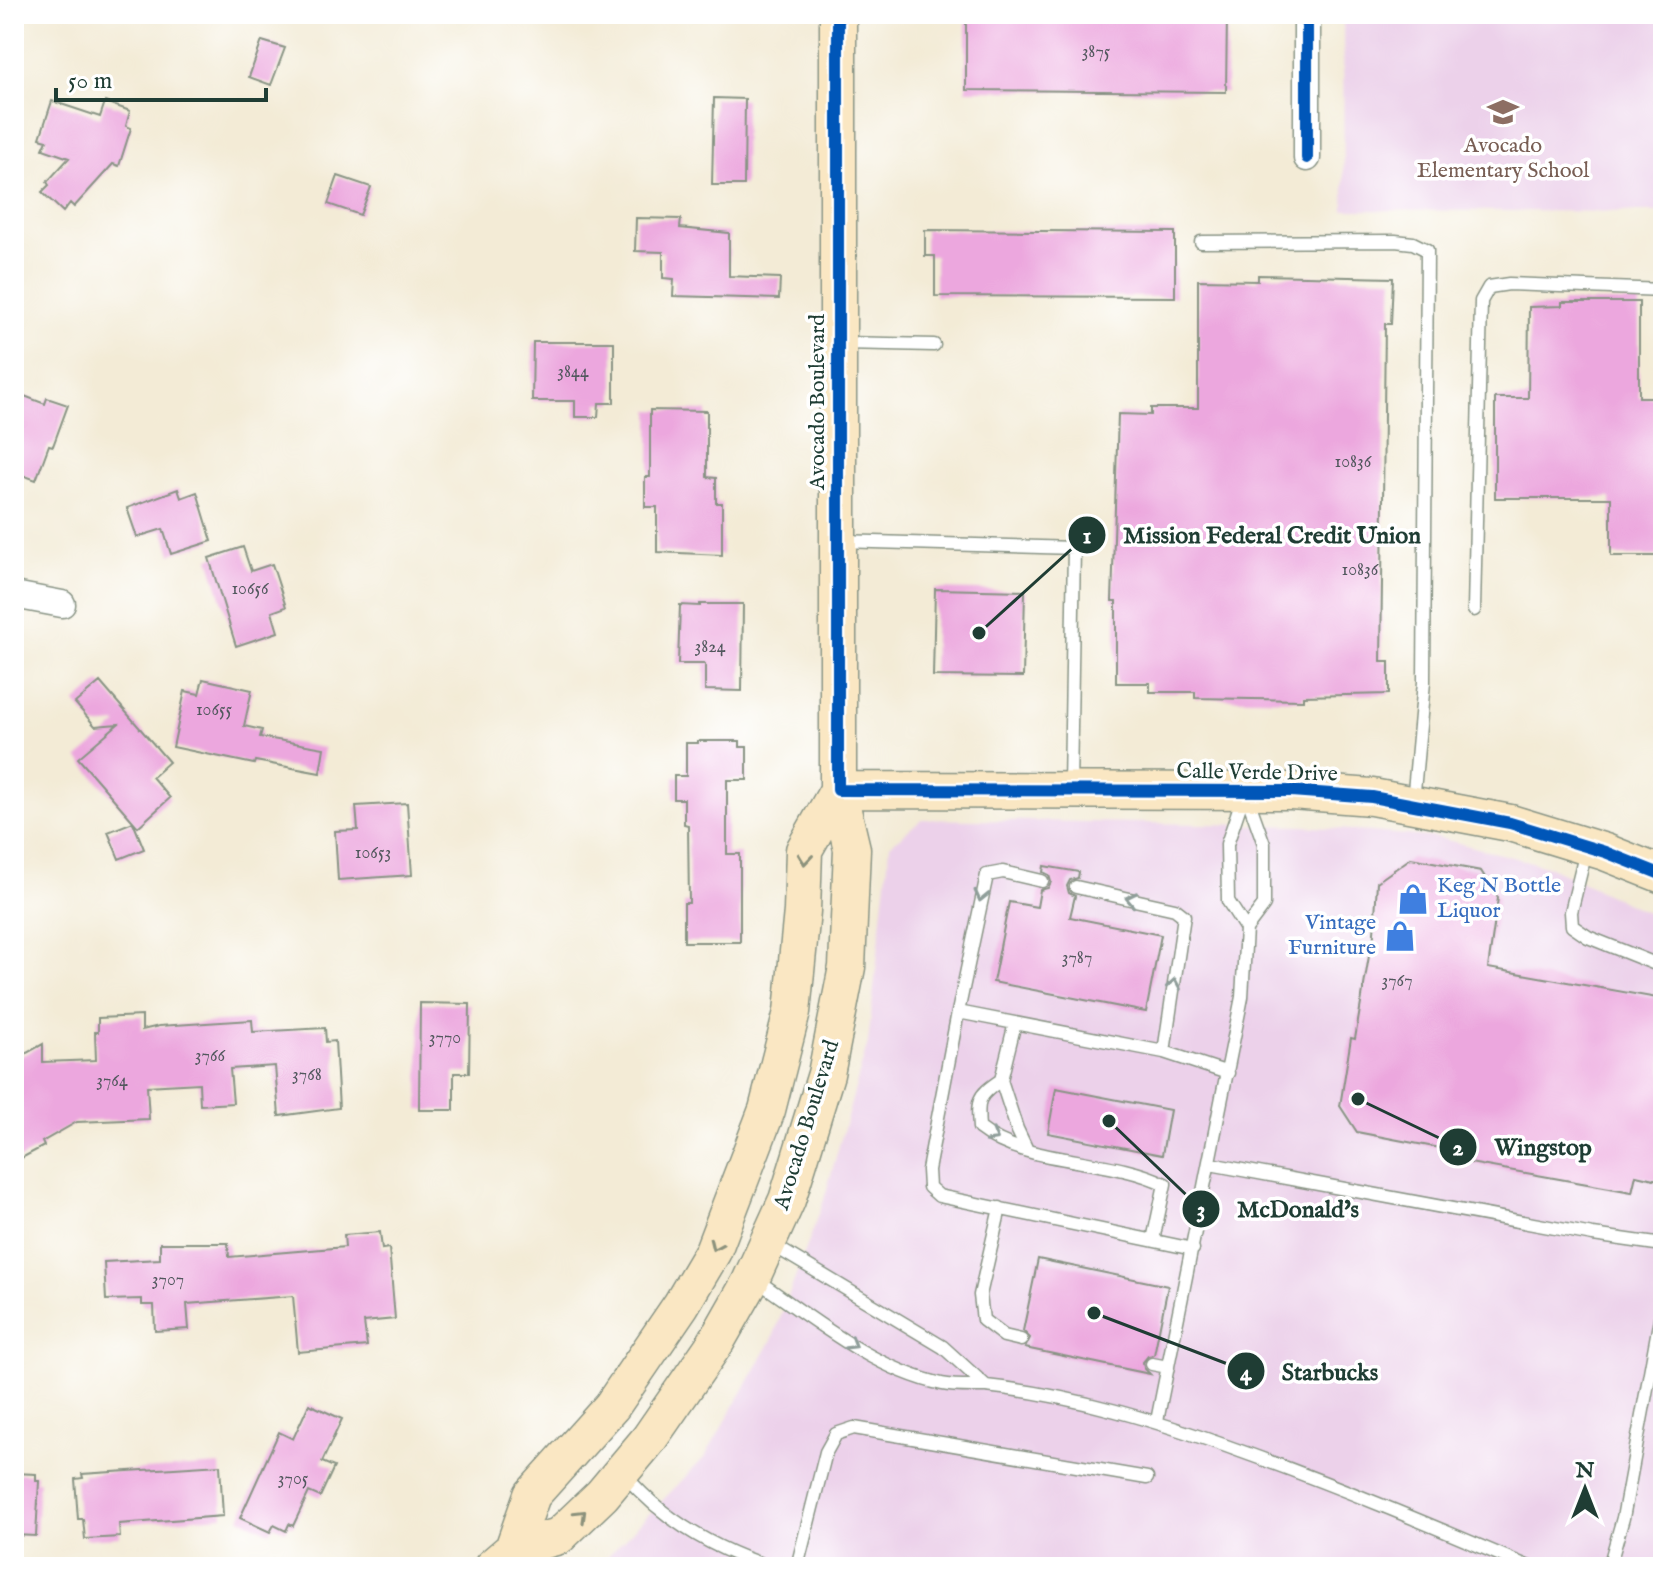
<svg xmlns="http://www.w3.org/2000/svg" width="1677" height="1581" font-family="'IM FELL English',serif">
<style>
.built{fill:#ecd1ea}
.building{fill:#eca7de}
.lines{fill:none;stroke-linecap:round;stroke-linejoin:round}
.lane-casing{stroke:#899485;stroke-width:15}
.street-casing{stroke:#899485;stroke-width:29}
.secondary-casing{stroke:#899485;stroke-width:39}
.lane{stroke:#fff;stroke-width:12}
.street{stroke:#fff;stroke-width:26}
.secondary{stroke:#fae7c3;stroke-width:36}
.cycleway-casing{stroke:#fff;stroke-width:17}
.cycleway{stroke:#0057b8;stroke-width:12}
.oneway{stroke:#8c927c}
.oneway2{stroke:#8f9e9a}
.labels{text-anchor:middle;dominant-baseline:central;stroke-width:7;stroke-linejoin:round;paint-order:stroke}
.number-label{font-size:18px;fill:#52585e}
.education-label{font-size:22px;fill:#785e54;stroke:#fff}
.street-label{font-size:22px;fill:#1f3d34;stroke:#fff}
.shop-label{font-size:22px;fill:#366cbe;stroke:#fff;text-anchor:start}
.leader{fill:none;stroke:#1f3d34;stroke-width:3}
.callout-dot{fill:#1f3d34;stroke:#fff;stroke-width:3}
.mark-label{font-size:24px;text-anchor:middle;font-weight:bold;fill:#fff}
.callout-label{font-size:24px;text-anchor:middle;font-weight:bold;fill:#1f3d34;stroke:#fff;stroke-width:7;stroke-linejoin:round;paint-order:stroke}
</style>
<rect width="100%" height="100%" fill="#fff"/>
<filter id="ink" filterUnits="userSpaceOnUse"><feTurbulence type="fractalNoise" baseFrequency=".0125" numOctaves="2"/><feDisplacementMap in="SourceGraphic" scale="16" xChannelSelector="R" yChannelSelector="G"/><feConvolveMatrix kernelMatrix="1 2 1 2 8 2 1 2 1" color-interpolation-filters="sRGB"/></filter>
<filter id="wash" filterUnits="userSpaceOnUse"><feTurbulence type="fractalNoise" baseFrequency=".006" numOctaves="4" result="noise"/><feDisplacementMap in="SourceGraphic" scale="32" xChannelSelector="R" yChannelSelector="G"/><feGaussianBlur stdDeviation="1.8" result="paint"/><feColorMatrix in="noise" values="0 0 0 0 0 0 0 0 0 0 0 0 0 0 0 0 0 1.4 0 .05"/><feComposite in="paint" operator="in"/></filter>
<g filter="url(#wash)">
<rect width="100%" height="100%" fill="#f3ebd6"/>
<!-- built -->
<path class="built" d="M1343,14H1663V212L1344,210Z
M922,819L1305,826L1439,838L1550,867L1663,920V1567H597L705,1457L772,1340L823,1203L868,1042L890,845Z"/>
<g id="blocks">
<!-- building -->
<path class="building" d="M966,14H1227L1226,92L966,90Z
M262,41L285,48L271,85L249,77Z
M714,98L745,99L744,185H712Z
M52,101L100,117L105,102L130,111L126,126L131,128L119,166L113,164L74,207L70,203L63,212L42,192L49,185L47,182L69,158L43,149L47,140L40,138Z
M338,176L371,187L360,215L328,204Z
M636,218L681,219L680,228L729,233V276L780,278L779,299L673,296L674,279L663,278V252L635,251Z
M925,230L1175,232V297L935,296V256H925Z
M1258,275L1393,278L1391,324H1385L1383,502L1381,662H1389V694L1303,696V700L1195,698V692H1150V683H1116V601H1112L1118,414L1151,415V408H1198V280L1258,281Z
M1562,302H1639V397H1663V556H1611V498H1495V398H1528L1529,307L1562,306Z
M533,342H614V403H599L598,417H575V401H532Z
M14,392L45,404L47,398L68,405L53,446L49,445L36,480L14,472Z
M650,410L707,411V477L716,478V503H722V555L657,552V507H645V477H650Z
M178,489L181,498L197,492L212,541L171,554L163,529L137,537L127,508Z
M243,547L251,571L272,564L286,607L272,612L278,632L236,646L209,558Z
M935,589L1025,591L1023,677L933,676Z
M700,604H743L742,691L705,690V664H678L680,605L700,606Z
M203,679L252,690L244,726L262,730L260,737L324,748L320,773L255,761L254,764L173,747L185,691L199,694Z
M100,682L169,762L152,777L170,798L138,827L78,758L118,724L95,726L75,703Z
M698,741H740V747H747V780H727V854H740V942H684V903H689L688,825L684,824V799H674V776H686V743H698Z
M407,803L412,875L338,880L335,831L358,830L356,806Z
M133,822L144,849L119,859L108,832Z
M1411,858L1481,871L1498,898L1488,968L1663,999V1181L1636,1175L1632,1192L1453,1160L1455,1151L1357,1132L1340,1106L1351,1038L1355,1039L1370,950H1373L1377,882Z
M1044,866L1079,872L1078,878L1070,880L1067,886L1069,893L1075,896L1070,917L1161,935L1146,1012L993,982L1009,902L1037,907L1040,890L1048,888L1051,882L1049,875L1043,872Z
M420,1003L470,1004L469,1073H454V1110H419Z
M142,1016V1030L159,1026L252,1020L253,1032L325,1028L326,1042L335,1041L339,1108L279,1116L275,1066L230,1069L233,1103L200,1105L199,1083L147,1086L149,1119L77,1122L42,1142L44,1146L14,1162V1060L43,1044V1062L96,1060L95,1032H98V1018Z
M1056,1088L1170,1110L1162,1155L1048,1133Z
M380,1232L382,1249L389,1248L395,1319L364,1322L367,1346L298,1352L293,1296L187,1304L189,1329L155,1331L154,1305H142V1299L106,1300L104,1262L160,1259V1243H228L229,1257L345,1247L344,1235Z
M1038,1259L1168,1286L1154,1355L1148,1356L1143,1362L1144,1368L1150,1374L1025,1348L1030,1338L1023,1331Z
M309,1404L342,1419L322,1462L334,1467L320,1497L309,1492L293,1526L289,1524L286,1531L274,1525L270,1532L240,1518L279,1432L293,1439Z
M220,1465L223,1516L119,1524L120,1537L85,1539L83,1519H78L75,1479L83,1478L82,1474Z
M14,1473L36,1474V1481H39L36,1536L14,1535Z"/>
</g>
</g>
<g filter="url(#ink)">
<use href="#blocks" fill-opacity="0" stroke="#899485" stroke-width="2"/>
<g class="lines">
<defs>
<path id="lane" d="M1201,242L1395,241L1413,243L1427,250L1424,682L1413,802
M842,343L934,345
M840,541L1074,548L1070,787
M1474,610L1481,301L1489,287L1509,284L1663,290
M1245,791L1264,844V905L1246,929L1228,901L1227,844Z
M1586,851L1571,912L1572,926L1588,937L1663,967
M1076,887L1175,909L1184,916L1164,1052
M958,1012L987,875L1003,872L1042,881
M1015,1023L1001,1080C977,1096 977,1100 979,1128C1027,1166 1108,1156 1165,1184L1153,1240
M1001,1080L1017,1129L1027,1150
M1210,1164L1593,1235L1663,1245
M1000,1208L980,1295L983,1320L1004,1336L1021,1340
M1193,1249L939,1196L929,1187L928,1170L958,1012L1164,1052L1228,1073
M755,1279C813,1319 873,1369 942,1384C956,1387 972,1386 986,1386L943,1347L771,1244
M1152,1364L1168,1367
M986,1386C1072,1395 1158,1421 1240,1451C1338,1486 1433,1526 1529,1567
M1157,1421L1242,997L1246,929
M624,1474C662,1519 714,1549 770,1567
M797,1567L826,1452L836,1434L854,1428L1147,1478
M1609,1567L1623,1518L1663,1302"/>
<path id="street" d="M1307,158V14
M14,595L62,604"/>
<path id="secondary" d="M838,790L1291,791L1372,797L1510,823L1605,852L1663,875
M513,1549L532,1495L612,1406L681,1305L713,1251L767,1110L792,1012L802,911L804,850L838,790
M492,1567L513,1549L559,1536L602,1495L649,1439L716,1342L749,1284L787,1200L826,1074L847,967L852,849L838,790V14"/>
</defs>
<!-- lane casing -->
<use href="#lane" class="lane-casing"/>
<!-- street casing -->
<use href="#street" class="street-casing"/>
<!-- secondary casing -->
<use href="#secondary" class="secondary-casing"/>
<!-- lane -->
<use href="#lane" class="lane"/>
<!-- street -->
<use href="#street" class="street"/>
<!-- secondary -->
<use href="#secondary" class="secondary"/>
<defs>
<path id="cycleway" d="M838,14V790L1291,791L1372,797L1510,823L1605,852L1663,875
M1307,158V14"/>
</defs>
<!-- cycleway casing -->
<use href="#cycleway" class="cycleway-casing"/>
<!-- cycleway -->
<use href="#cycleway" class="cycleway"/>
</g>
<!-- one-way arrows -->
<defs><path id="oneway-chevron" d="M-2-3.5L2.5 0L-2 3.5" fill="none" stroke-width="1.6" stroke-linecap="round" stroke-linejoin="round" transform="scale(2)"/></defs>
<g class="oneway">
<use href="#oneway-chevron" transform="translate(805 859) rotate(96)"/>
<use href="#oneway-chevron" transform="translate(715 1245) rotate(114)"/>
<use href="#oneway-chevron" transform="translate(581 1515) rotate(-44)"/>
</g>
<g class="oneway2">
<use href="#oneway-chevron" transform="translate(981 896) rotate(103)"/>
<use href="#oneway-chevron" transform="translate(1131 899) rotate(-168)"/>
<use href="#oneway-chevron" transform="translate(1174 984) rotate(-81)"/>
<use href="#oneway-chevron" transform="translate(993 1137) rotate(30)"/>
<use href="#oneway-chevron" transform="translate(852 1344) rotate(31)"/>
</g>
</g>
<!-- icons -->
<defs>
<symbol id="school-bare" viewBox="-9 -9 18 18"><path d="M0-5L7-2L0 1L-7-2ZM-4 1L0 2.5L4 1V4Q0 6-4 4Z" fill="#8d6e63" stroke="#fff" stroke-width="2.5" paint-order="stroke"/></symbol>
<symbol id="shop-bare" viewBox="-9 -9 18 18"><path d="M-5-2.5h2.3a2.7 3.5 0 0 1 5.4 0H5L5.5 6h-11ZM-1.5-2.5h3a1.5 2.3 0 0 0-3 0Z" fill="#3f7fe0" stroke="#fff" stroke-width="2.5" paint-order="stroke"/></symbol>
</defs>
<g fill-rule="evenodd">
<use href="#school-bare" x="1481" y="90" width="44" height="44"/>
<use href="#shop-bare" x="1391" y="877" width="44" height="44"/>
<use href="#shop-bare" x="1378" y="914" width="44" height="44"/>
</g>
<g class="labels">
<!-- number labels -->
<g class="number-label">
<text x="1096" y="52">3875</text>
<text x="573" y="372">3844</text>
<text x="1353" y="462">10836</text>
<text x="1360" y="570">10836</text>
<text x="250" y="589">10656</text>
<text x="710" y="647">3824</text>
<text x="214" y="710">10655</text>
<text x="373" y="853">10653</text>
<text x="1077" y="958">3787</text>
<text x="1397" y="981">3767</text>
<text x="445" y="1038">3770</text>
<text x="210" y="1056">3766</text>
<text x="307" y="1075">3768</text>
<text x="112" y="1081">3764</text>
<text x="168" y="1280">3707</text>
<text x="293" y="1479">3705</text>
</g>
<!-- education labels -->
<g class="education-label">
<text x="1503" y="146">Avocado<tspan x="1503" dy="25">Elementary School</tspan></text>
</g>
<!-- street labels -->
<g class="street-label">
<text transform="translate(818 402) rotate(-90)">Avocado Boulevard</text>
<text transform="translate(1257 773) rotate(1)">Calle Verde Drive</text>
<text transform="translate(807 1125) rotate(-73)">Avocado Boulevard</text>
</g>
<!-- shop labels -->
<g class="shop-label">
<text x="1437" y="886">Keg N Bottle<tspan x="1437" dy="25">Liquor</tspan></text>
<text x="1376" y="923" text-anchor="end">Vintage<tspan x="1376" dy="25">Furniture</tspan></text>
</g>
</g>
<!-- callouts -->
<path class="leader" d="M979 633L1087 535M1358 1099L1458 1147M1109 1121L1201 1209M1094 1313L1246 1371"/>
<g class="callout-dot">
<circle cx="979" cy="633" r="8"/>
<circle cx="1358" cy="1099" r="8"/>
<circle cx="1109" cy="1121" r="8"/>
<circle cx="1094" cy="1313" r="8"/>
<circle cx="1087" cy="535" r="20"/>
<circle cx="1458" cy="1147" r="20"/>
<circle cx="1201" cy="1209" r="20"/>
<circle cx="1246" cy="1371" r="20"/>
</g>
<g class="mark-label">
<text x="1087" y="543">1</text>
<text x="1458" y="1155">2</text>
<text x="1201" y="1217">3</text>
<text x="1246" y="1380">4</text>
</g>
<g class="callout-label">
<text x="1272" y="543">Mission Federal Credit Union</text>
<text x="1543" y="1155">Wingstop</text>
<text x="1298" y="1217">McDonald's</text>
<text x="1330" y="1380">Starbucks</text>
</g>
<!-- margin -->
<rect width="1677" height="1581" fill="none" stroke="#fff" stroke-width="48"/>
<!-- north arrow -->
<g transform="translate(1585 1489)" stroke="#ffffff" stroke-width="6" paint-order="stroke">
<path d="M0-6L14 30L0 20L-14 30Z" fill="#1f3d34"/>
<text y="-12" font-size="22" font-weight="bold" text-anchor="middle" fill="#1f3d34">N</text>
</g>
<!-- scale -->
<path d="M56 88v12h210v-12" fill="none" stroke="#1f3d34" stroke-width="4"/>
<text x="68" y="88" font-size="24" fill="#1f3d34" stroke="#ffffff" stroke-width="6" paint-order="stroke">50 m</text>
</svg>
